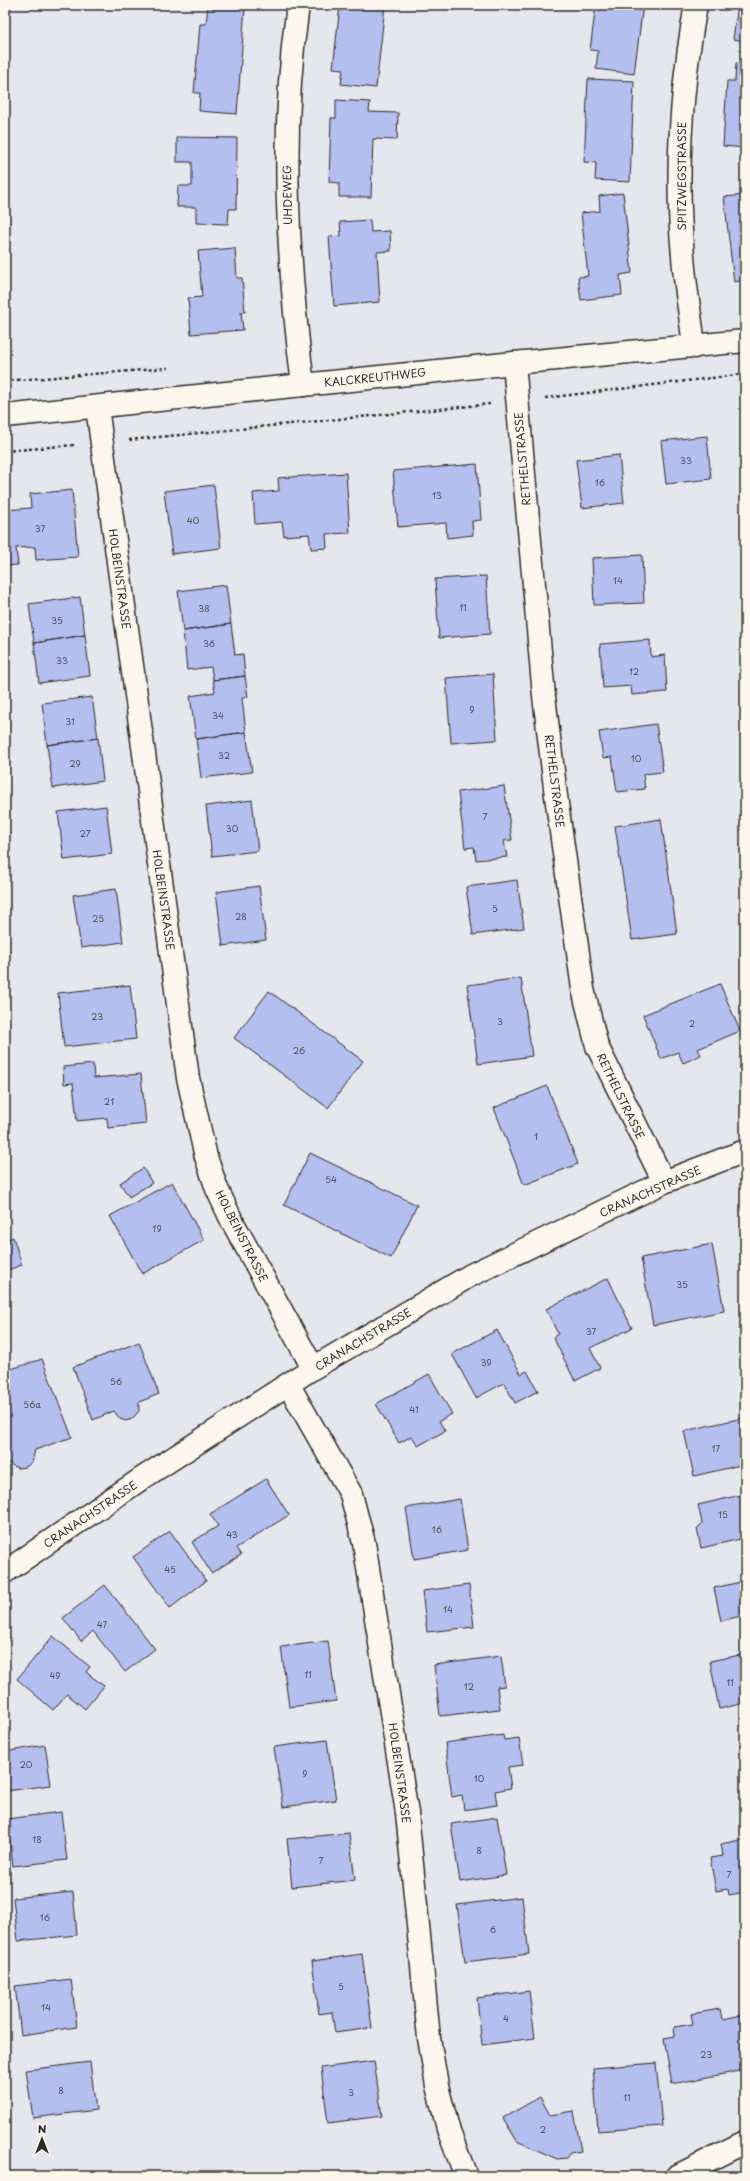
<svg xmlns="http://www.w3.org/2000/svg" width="750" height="2181" font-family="'Playpen Sans',sans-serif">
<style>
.building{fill:#b4beef;stroke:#2b2b2b}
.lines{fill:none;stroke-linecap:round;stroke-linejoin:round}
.minor-casing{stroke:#2b2b2b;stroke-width:25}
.tertiary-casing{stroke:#2b2b2b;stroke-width:25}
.path{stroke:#2b2b2b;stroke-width:2.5;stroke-dasharray:3 3;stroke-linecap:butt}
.minor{stroke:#fbf7ec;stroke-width:22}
.tertiary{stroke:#fbf7ec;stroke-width:22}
.labels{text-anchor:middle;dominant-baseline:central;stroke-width:3;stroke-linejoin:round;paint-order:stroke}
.number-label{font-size:9px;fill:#4d505c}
.street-label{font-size:11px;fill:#2b2b2b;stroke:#fbf7ec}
</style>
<rect width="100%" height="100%" fill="#e6e6ed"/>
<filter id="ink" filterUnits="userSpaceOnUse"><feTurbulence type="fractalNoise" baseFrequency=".025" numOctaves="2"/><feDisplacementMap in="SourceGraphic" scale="8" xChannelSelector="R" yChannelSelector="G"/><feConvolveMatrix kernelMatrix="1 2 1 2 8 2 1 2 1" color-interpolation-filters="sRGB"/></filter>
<g filter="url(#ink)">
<!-- building -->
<path class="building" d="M5,5H12L9,15L5,14Z
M208,5L245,7L237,114L199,111L200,93H194L200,24H206Z
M340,5H385L376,88L341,84L343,69L333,68Z
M596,5H643L634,74L596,69L598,51L590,50Z
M738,5H745V41L733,39Z
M736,63L745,64V148L723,146L727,81H735Z
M588,79L634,81L630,182L595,180L596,163L584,162Z
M336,100L370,102L369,112L398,113L397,140L373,139L371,197H339V183L329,182L331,118H336Z
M177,137L237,138L236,209H229L228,224L196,223V207H177L178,186H192V162H177Z
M623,193L632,273L620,275L622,295L581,300L578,277L588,276L581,213L600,211L599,196Z
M745,195V280L734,282L724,197Z
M370,220L371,232L390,231L391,251L377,252L380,302L334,306L329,237L341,236L340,222Z
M235,248L237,278H242L245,312H241L243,330L191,334L188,298L202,297L198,251Z
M707,436L711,479L666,484L661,441Z
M619,455L624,503L582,508L576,460Z
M477,464L481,520L472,521L473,535L447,538L446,523L398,527L393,471Z
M346,473L350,533L326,534L327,548L311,549L309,534L284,536L282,522L255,524L253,493L279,491L278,478Z
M214,485L221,548L172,554L164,491Z
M72,490L78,557L36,560L35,547L16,548L18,565L5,566V510L31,508L30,494Z
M642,555L644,603L594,605L592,558Z
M486,576L490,634L439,638L435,579Z
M226,585L231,624L183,631L178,591Z
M80,597L85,635L34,643L29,604Z
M231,624L235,655L243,654L245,676L213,680L211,667L187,670L183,631Z
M85,635L90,676L39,683L34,643Z
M650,640L651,657L665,655L667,692L632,695L631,686L603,688L600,644Z
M493,674L497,740L451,743L446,678Z
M245,676L248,697L242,698L246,732L196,739L190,696L215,692L213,680Z
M92,697L98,738L47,745L42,703Z
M656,724L663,772L643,774L645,789L617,792L612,757L603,758L599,732Z
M246,732L252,772L201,778L196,739Z
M98,738L103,781L53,788L47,745Z
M504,786L512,840L504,841L507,857L476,860L474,847L465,848L458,792Z
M252,800L258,851L212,856L206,806Z
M106,806L112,854L64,860L58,812Z
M661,819L677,934L632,940L615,826Z
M517,880L524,928L473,935L466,887Z
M259,886L266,940L223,946L216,892Z
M116,889L123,942L81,948L73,895Z
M521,978L532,1056L478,1064L467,985Z
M720,984L740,1031L698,1049L701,1055L683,1063L678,1052L661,1059L643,1015Z
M130,985L136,1039L64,1047L58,993Z
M269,991L363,1061L328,1108L234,1038Z
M93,1064L94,1078L141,1074L146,1124L108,1128L107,1118L77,1121L73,1083L64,1084L63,1067Z
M547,1086L578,1164L524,1185L494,1108Z
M310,1153L417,1205L391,1258L284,1205Z
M143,1168L152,1183L129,1197L120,1183Z
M172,1182L204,1240L142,1274L110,1216Z
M13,1237L22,1265L5,1271V1240Z
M712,1244L724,1311L653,1325L641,1258Z
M608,1278L632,1328L590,1348L600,1368L575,1381L553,1337L558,1334L546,1309Z
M497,1330L521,1374L527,1371L538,1391L515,1403L504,1383L476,1398L452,1354Z
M139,1342L159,1394L139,1402V1411L132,1419L126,1421L120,1419L114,1411L93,1420L73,1367Z
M42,1359L72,1437L35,1450L32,1462L26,1467L17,1468L5,1461V1371Z
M429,1374L452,1414L439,1421L445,1431L418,1446L412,1436L399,1443L376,1404Z
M743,1418L745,1427V1464L694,1476L684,1431Z
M266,1479L289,1515L236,1548L241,1555L211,1573L192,1542L218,1526L210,1514Z
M745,1494V1538L701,1548L697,1529L702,1523L698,1505Z
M460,1499L468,1550L414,1559L406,1508Z
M170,1531L206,1581L170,1608L133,1557Z
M745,1581V1615L721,1621L714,1588Z
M105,1585L155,1649L125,1672L93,1631L81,1641L63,1618Z
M469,1585L474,1627L427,1632L422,1591Z
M53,1636L90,1667L86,1672L104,1686L85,1709L67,1694L53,1710L17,1679Z
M328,1641L336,1701L289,1707L281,1647Z
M745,1654V1703L719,1709L710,1661Z
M501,1656L505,1686L497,1687L500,1709L440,1716L434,1665Z
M503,1735L504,1740L519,1738L523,1765L508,1767L511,1788L495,1791L497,1805L464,1810L462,1795L452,1797L445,1743Z
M327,1740L336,1800L283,1807L274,1747Z
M45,1745L51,1785L7,1791L5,1752Z
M61,1812L67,1860L13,1866L7,1819Z
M497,1817L506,1875L460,1882L451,1824Z
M349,1833L355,1880L292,1887L287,1839Z
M745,1839V1892L729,1895L728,1889L716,1891L710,1858L723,1856L721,1844Z
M73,1892L77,1935L18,1941L13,1898Z
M522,1897L529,1954L465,1962L457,1905Z
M362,1954L372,2028L335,2033L332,2012L319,2014L312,1961Z
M71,1979L77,2027L21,2035L15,1986Z
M529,1991L535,2038L482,2045L477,1998Z
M720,2009L722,2019L742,2015L745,2023V2070L672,2084L664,2038L675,2036L674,2027L693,2024L691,2014Z
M374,2061L382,2116L328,2123L321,2068Z
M90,2062L96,2110L33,2118L26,2070Z
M656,2063L662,2126L598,2131L593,2068Z
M540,2097L550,2115L574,2111L581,2151L570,2153L566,2158L557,2159L517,2141L503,2118Z
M399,2171L401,2176H390Z"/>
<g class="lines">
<defs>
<path id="minor" d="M298,5C280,132 287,258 303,385
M694,347C691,317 685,287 683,256C675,172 681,88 696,5
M514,363L544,696L556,796L583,989L597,1046L664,1182
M97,407L188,1078L206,1157L217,1189L232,1221L313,1368
M288,1384L351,1494L364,1543L407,1813L429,2038L437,2086L449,2132L466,2176
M5,1572L141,1479L313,1368L471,1275L664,1182L745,1151
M677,2176L745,2142"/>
<path id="tertiary" d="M5,416L514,363L745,341"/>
</defs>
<!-- minor casing -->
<use href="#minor" class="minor-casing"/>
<!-- tertiary casing -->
<use href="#tertiary" class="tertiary-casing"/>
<!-- path -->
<path class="path" d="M5,381L168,368
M545,398L745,374
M129,440L490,404
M5,451L74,445"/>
<!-- minor -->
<use href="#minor" class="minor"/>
<!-- tertiary -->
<use href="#tertiary" class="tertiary"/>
</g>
</g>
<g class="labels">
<!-- number labels -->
<g class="number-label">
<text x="686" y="460">33</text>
<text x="600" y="482">16</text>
<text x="437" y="495">13</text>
<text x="193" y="520">40</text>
<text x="40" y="528">37</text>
<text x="618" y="580">14</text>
<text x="463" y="607">11</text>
<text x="204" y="608">38</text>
<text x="57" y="620">35</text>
<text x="209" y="643">36</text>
<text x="62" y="660">33</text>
<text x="634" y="671">12</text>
<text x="472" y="709">9</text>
<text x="218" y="715">34</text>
<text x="70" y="721">31</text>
<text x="224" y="755">32</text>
<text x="636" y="758">10</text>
<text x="75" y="763">29</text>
<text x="485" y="816">7</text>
<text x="232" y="828">30</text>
<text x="85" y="833">27</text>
<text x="495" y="908">5</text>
<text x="241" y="916">28</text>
<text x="98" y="918">25</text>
<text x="97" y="1016">23</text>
<text x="500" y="1021">3</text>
<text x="692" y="1023">2</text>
<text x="299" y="1050">26</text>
<text x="109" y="1101">21</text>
<text x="536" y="1136">1</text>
<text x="331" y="1179">54</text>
<text x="157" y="1228">19</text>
<text x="682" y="1284">35</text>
<text x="591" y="1331">37</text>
<text x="486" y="1362">39</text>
<text x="116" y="1381">56</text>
<text x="32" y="1404">56a</text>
<text x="414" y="1409">41</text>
<text x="716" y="1448">17</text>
<text x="723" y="1514">15</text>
<text x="437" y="1529">16</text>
<text x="232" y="1534">43</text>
<text x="170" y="1569">45</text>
<text x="448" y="1609">14</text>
<text x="102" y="1624">47</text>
<text x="308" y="1674">11</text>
<text x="55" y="1675">49</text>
<text x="730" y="1682">11</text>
<text x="469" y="1686">12</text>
<text x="26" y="1764">20</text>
<text x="305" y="1773">9</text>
<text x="479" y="1778">10</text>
<text x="37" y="1839">18</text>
<text x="479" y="1850">8</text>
<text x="321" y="1860">7</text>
<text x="729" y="1874">7</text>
<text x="45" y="1917">16</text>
<text x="493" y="1929">6</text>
<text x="341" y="1986">5</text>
<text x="46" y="2007">14</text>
<text x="506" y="2018">4</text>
<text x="706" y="2054">23</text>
<text x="61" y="2090">8</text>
<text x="351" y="2092">3</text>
<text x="627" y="2097">11</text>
<text x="543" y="2129">2</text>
</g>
<!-- street labels -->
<g class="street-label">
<text transform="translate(681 176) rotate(-90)">SPITZWEGSTRASSE</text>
<text transform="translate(287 195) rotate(-91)">UHDEWEG</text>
<text transform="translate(375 377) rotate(-6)">KALCKREUTHWEG</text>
<text transform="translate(522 459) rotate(-95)">RETHELSTRASSE</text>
<text transform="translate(120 579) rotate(82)">HOLBEINSTRASSE</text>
<text transform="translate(555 781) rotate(83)">RETHELSTRASSE</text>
<text transform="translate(164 900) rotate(82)">HOLBEINSTRASSE</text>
<text transform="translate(621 1096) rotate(64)">RETHELSTRASSE</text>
<text transform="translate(650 1191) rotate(-24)">CRANACHSTRASSE</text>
<text transform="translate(242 1236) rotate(63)">HOLBEINSTRASSE</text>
<text transform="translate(363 1339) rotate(-31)">CRANACHSTRASSE</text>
<text transform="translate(90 1514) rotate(-34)">CRANACHSTRASSE</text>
<text transform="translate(400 1773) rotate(82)">HOLBEINSTRASSE</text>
</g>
</g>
<!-- margin -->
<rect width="750" height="2181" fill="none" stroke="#fbf7ec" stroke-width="20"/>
<rect x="10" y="10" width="730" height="2161" fill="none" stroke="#2b2b2b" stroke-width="1.5" filter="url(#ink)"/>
<!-- north arrow -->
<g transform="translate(42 2139)" stroke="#fbf7ec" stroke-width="3" paint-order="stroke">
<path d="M0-3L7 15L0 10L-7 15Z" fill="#2b2b2b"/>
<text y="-6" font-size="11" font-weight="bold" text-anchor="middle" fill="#2b2b2b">N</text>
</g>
</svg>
